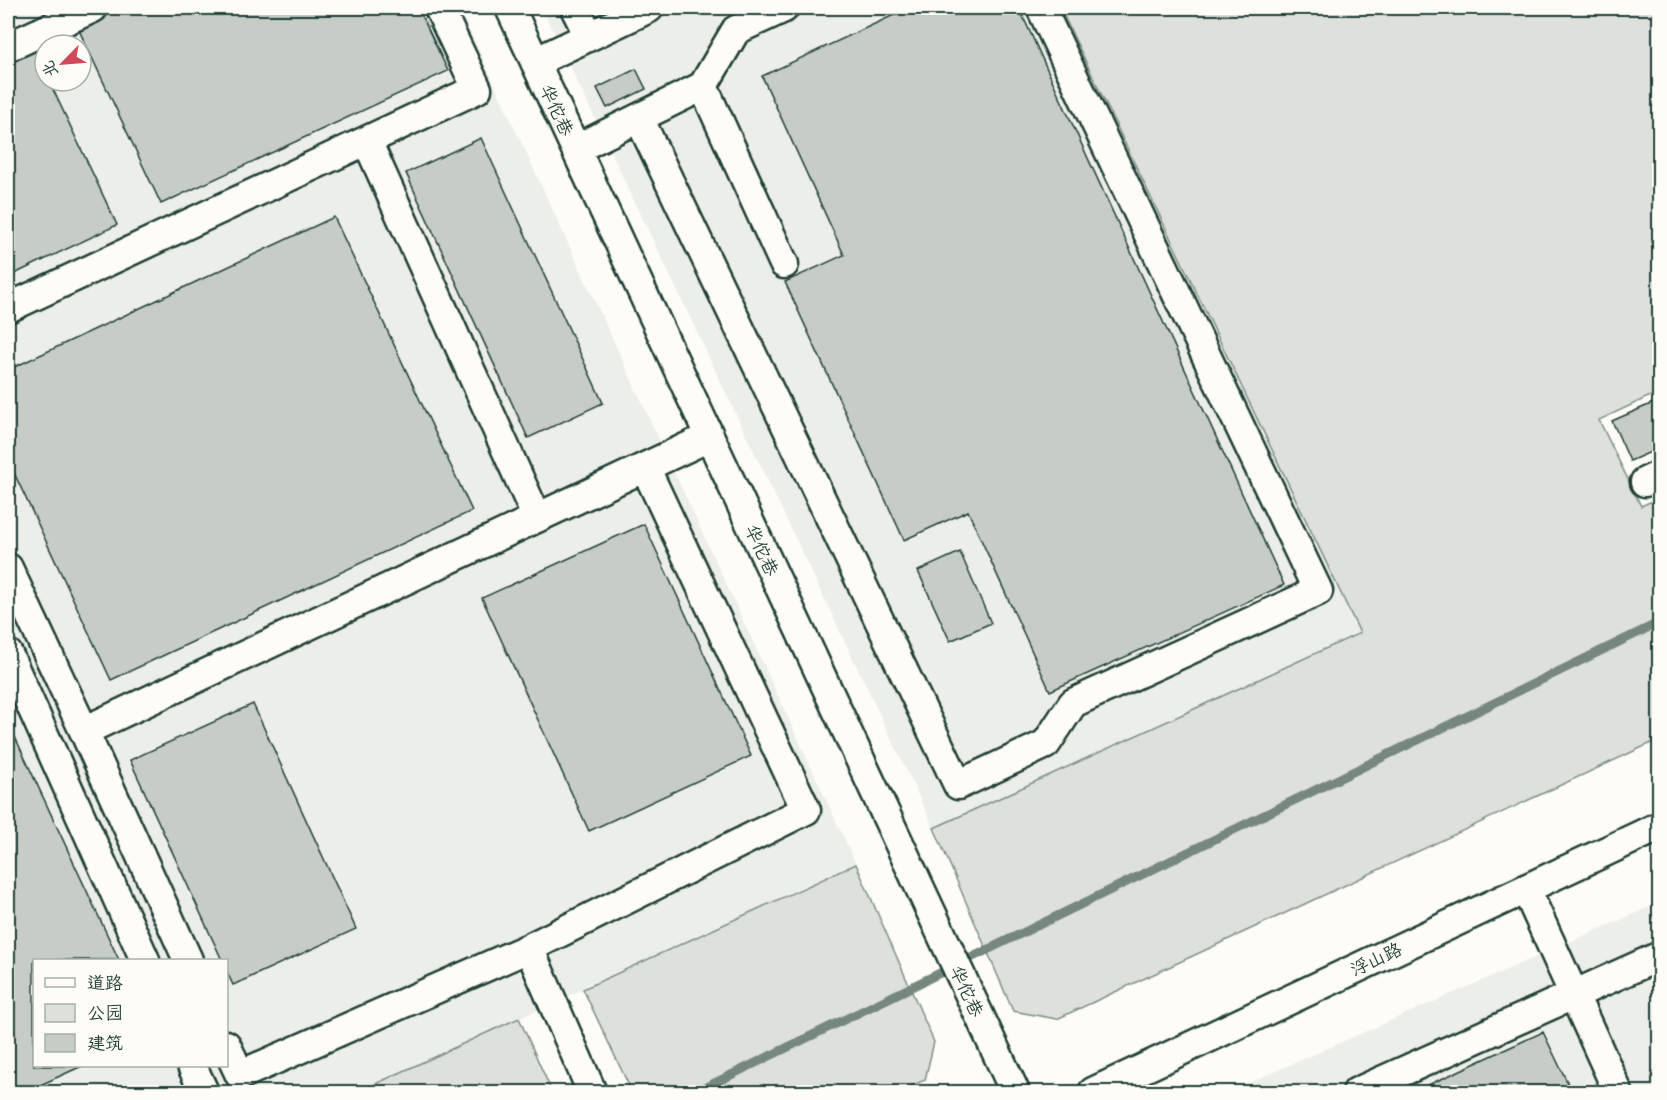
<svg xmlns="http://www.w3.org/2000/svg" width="1667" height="1100" font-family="Delius,'LXGW WenKai TC',sans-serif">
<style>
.built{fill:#eceee9;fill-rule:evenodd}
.green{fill:#dde0db;stroke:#7e8e88;stroke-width:1.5}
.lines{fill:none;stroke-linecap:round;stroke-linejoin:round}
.stream{stroke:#75877f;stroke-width:9}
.building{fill:#c6cdc7;stroke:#1f3d34;stroke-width:1.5}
.minor-casing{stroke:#1f3d34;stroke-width:33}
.minor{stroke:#fdfcf7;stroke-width:28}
.labels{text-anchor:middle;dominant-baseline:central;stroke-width:4.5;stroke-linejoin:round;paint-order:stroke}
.street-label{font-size:18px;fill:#1f3d34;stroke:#fdfcf7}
</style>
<rect width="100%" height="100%" fill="#fdfcf7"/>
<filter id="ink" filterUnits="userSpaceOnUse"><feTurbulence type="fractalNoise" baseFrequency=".0167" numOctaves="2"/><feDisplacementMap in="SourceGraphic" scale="12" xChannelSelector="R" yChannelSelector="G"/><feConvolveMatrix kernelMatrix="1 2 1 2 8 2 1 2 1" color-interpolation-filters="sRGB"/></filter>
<g filter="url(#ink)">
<!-- built -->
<path class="built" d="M8,8H459L856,864L358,1092H8ZM45,45H81V81H45ZM34,960H226V1066H34Z
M542,8H1060L1360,633L934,828Z
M1659,903V1092H1228Z"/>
<!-- green -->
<path class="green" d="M1060,8H1659V392L1599,420L1641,506L1659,498L1660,739L1057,1019L1013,1011L934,828L1360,633Z
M856,864L934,1042L925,1080L897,1092H632L583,989Z
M519,1018L552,1092H358Z"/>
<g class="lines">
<!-- stream -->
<path class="stream" d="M696,1092L1660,622"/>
</g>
<!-- building -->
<path class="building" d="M122,8H418L448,71L161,204L78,28Z
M909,8H1019L1284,585L1050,691L968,511L904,540L785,282L844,255L762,76Z
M33,47L45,72V81H49L117,225L8,277V59Z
M636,69L646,89L607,108L597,88Z
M481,138L603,403L528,438L406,173Z
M334,217L472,511L111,680L8,460V370Z
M1660,400V448L1630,461L1612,421Z
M644,524L751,756L589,831L482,598Z
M960,552L991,623L950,641L918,571Z
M253,704L356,929L233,985L226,970V960H222L130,760Z
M8,722L119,960H34V1066H82L25,1092H9L8,1089Z
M1543,1032L1572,1092H1413Z"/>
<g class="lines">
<defs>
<path id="minor" d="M510,8L1015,1092
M575,8L589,36
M8,47L93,8
M535,62L649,8
M703,86L784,264
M639,118L958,785L1046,744L1073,703L1318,591L1041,8
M367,141L537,518
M576,149L703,86L736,30L784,8
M8,308L477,89L439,8
M1645,482L1660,475
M8,568L84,731L709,437
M8,654L145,960
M84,731L188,960
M1526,889L1618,1092
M529,948L806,810L645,467
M226,1045L240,1075L529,948L592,1092
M192,1066L204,1092
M1093,1092L1660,826
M1357,1092L1660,956"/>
</defs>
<!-- minor casing -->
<use href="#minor" class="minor-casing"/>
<!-- minor -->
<use href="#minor" class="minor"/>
</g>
</g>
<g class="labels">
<!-- street labels -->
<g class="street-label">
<text transform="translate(557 110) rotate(65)">华佗巷</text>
<text transform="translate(762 550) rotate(65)">华佗巷</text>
<text transform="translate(1376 959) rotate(-25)">浮山路</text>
<text transform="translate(967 991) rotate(65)">华佗巷</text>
</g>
</g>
<!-- margin -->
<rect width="1667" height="1100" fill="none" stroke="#fdfcf7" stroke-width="30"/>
<rect x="15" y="15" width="1637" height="1070" fill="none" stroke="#1f3d34" stroke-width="2" filter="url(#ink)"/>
<!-- legend -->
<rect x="33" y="959" width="195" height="108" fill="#fdfcf7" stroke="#a4b0a9" stroke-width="1.5"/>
<rect x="45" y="978" width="30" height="9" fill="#fdfcf7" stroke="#a4b0a9" stroke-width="1.5"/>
<text x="87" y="989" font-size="18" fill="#1f3d34">道路</text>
<rect x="45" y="1004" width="30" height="18" fill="#dde0db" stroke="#a4b0a9" stroke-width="1.5"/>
<text x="87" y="1019" font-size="18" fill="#1f3d34">公园</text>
<rect x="45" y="1034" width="30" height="18" fill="#c6cdc7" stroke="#a4b0a9" stroke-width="1.5"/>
<text x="87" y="1049" font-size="18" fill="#1f3d34">建筑</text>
<!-- north arrow -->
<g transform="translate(63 63) rotate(245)"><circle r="28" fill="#fdfcf7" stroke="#a4b0a9" stroke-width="1.5"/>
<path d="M0-4.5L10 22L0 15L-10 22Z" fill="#d1495b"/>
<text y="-9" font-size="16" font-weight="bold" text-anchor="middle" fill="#1f3d34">北</text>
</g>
</svg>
